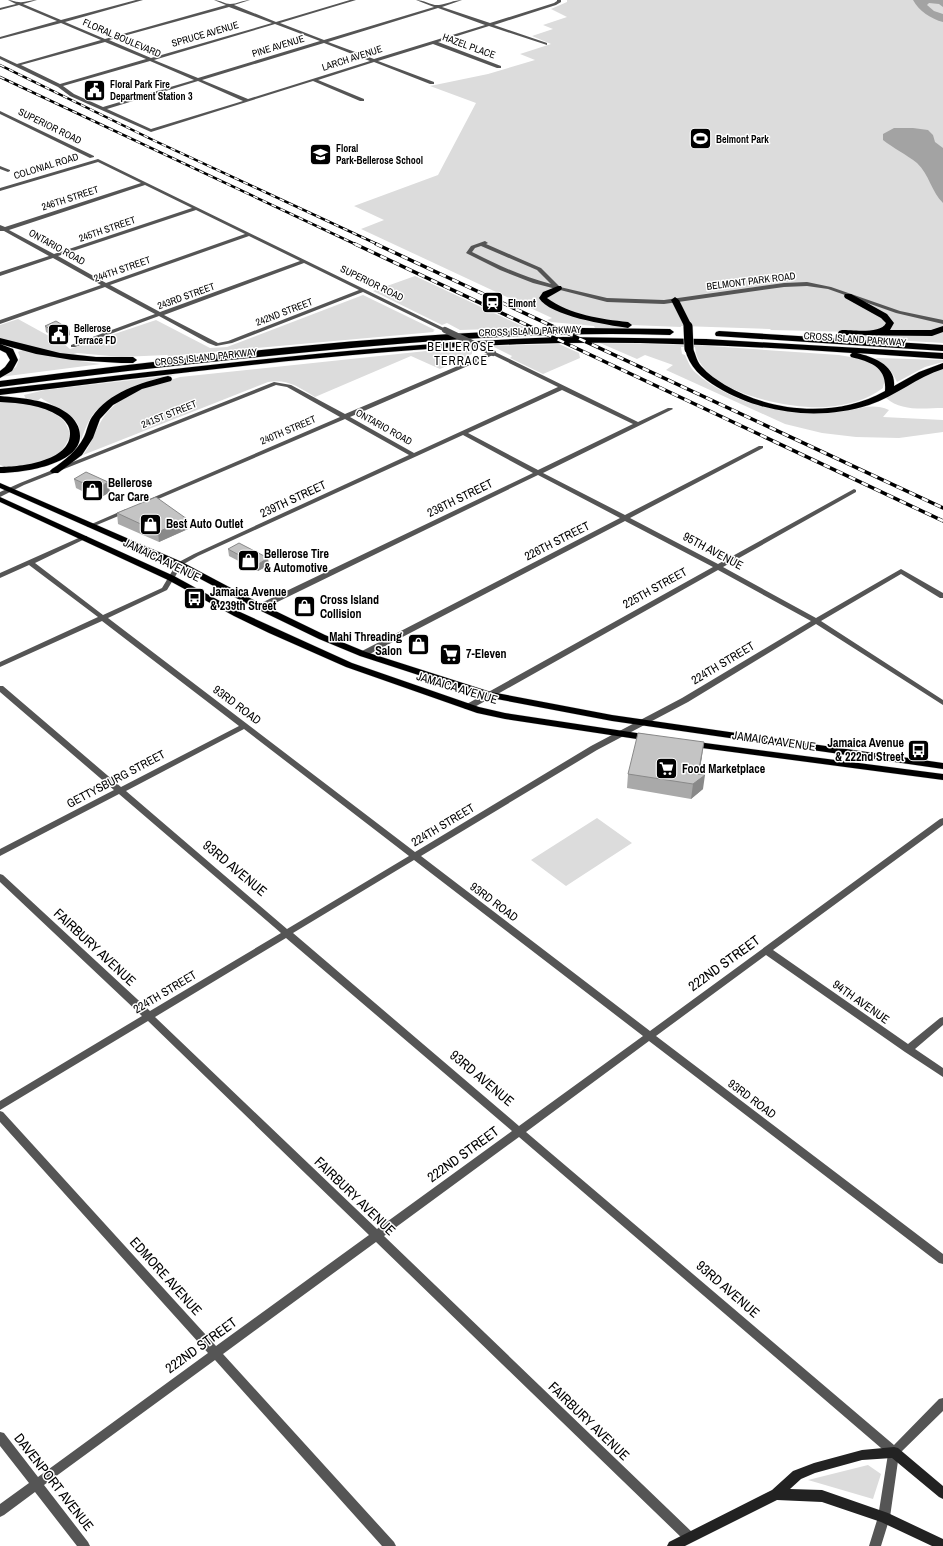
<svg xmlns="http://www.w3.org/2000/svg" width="943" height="1546" font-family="'Archivo Narrow',sans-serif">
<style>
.green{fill:#dcdcdc}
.water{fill:#a3a3a3}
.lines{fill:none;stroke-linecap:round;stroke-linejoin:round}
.primary-casing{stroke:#dbdbdb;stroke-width:1}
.motorway-casing{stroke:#dbdbdb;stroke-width:1}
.minor{fill:#555;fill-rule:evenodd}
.tertiary{fill:#555;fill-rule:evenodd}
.secondary{fill:#222;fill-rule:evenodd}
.primary{fill:#000;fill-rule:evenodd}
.motorway{fill:#000;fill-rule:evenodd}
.rail-far1-casing{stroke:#000;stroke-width:2.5}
.rail-casing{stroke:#000;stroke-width:3.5}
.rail-far1{stroke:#fff;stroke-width:1.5;stroke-dasharray:5;stroke-linecap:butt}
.rail{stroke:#fff;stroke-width:2.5;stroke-dasharray:7;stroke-linecap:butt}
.motorway-bridge-casing{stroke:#dbdbdb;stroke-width:10;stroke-linecap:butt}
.minor-bridge{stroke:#555;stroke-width:6}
.motorway-bridge{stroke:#000;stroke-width:9}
.wall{fill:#a9a9a9}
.shaded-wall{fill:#898989}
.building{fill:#c4c4c4;stroke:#898989}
.labels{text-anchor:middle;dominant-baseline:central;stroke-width:3;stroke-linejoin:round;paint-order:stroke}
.far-street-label{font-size:10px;fill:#000;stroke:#fff}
.far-poi-label{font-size:10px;font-weight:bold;fill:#000;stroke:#fff;text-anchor:start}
.far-quarter-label{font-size:12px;letter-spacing:1px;fill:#000;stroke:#fff}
.poi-label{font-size:12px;font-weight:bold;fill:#000;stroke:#fff;text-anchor:start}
.street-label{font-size:12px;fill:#000;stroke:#fff}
.near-street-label{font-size:14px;fill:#000;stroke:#fff}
</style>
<rect width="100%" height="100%" fill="#fff"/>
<!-- green -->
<path class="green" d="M567,0H943V343L858,338L860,336L936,334L771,330L770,329L681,326V327L606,324L626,328H595L594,326L551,322L547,320L552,318L361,229L384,220L354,206L438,175L476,103L430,86L488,74L535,60L520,54L551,44L532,36L553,29L543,25L567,17L551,9L567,2Z
M415,276L526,328L460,330L447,323L442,325L373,291Z
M363,295L435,330L433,331L434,332L169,356L167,355L121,357L77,353C63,359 16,342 0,338V325L18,319L58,341L64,339L68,342L64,344L70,349L156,320L210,348L227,347Z
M600,343L695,345L839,355C852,357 883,362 885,379C885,382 883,385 883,388C865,401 848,405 826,407C790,410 698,392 695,347H681L682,354L685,355C688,361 690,368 696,373C724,399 780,416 818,413C829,412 840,412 851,410C865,407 875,404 889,410L883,417L943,420V432L899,438L856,437L822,433L785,424L666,370L673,365L645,355L637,359Z
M559,344L579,353L580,358L543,374L510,358L512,356L492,346Z
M464,347L472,351V354L440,369L411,356L315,397C298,387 288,379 268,382L83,455C91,445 93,435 100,423C116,394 150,386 180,377Z
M22,350L51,357L101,364L0,377L16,367L20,357L18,352Z
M877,358L943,360V362L925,367L897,382C891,369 888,367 875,359Z
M943,368V408C924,408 902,412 886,398L925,376Z
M175,375C147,383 115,390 95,412C88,420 85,430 81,440C80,436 80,431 79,427C75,414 52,406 41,398L37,401L26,399L24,395L45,390Z
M0,401C19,401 47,406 62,419C66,422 68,430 71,435C68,440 64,449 59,453C43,463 20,467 2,468L3,466L0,465Z
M597,818L632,843L566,886L531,860Z
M868,1465L881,1474L873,1499L808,1480Z"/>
<!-- water -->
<path class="water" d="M913,0H943V7L939,4L929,3L927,5L934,11L943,14V22C931,19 919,11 913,0Z
M894,128H913L928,130L933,135L935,142L943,148V203C932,193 929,174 917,163C907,155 893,148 883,140V134Z"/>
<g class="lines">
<defs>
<path id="primary" d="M0,483L182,562L263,605L325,635L366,652L491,692L612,715L943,763V769L612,721L486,697L360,656L319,639L257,609L176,566L0,488Z
M0,497L174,576L240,612L352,663L479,707L505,713L650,735L655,738L650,741L505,719L477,713L346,667L269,633L234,616L168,580L0,502Z
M690,741L943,774V780L687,746L685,744L687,742Z"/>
<path id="motorway" d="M558,286H561L562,288L561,290L547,298C570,315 601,319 628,322L632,325L628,328C608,325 549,316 539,298L543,292Z
M845,294H851L887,314L894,323L890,330H931L943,326V332L932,336L839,335L838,333L839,331L842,330C853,330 881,334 886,323L881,318L845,298L844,296Z
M675,297L679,300L692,326L691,328L688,329L684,326L671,300Z
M582,328L670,329L674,332L670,335C549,331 429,340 309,352C206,362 103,373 0,387V381C193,356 388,333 582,328Z
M719,331L943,345V351L716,336L715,334L716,332Z
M563,337L706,339L943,353V359L857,353C873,357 896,365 894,386L919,372L943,363V369C917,377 896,396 869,405C819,421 762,414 717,387C702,378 689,367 685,349L686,347H692C696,354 696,360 701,366C708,374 717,380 725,385C772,413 837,418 885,391C887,367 871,362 851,357L850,355L852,353C744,346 635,340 526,344C350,350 175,374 0,395V389C187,368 374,343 563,337Z
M0,338L60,353L96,357H133L137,360L133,363H121L72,360L36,354L0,344Z
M0,344L13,349L18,360L12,371L0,378V371L5,367L10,360L6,353L0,350Z
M168,376L171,377L172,379L171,381L142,389L113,405L100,419L93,438L82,455L58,473H52L50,471L52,469C64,461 77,451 84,437C87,431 88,423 92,417C109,392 140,383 168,376Z
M0,396C22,398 49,400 67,413C75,419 80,427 80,436C80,465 21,473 0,473V467C21,467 71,461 70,433C70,426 65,420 59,416C42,405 20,403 0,402Z"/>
</defs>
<!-- primary casing -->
<use href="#primary" class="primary-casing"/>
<!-- motorway casing -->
<use href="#motorway" class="motorway-casing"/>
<!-- minor -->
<path class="minor" d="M8,0C12,0 15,2 19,2C24,3 31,0 37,0L23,4L61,20L136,0H143L65,22L105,39L226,5L214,0C220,0 225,4 230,4C237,4 243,0 250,0L234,5L276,22L350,0H356L280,23L324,40L434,7L416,0C424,0 432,6 439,5C447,4 454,0 462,0L442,7L490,23L554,3L557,1V0H561V2L556,5L494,25L547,43V45L489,26L438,42L501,66V68H497L433,44L378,61L434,82V84H430L374,62L318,80L364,99V101H360L313,81L151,132L70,96L58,87L0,59V56L17,64L101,40L61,23L0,39V37L57,21L19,5L0,10V8L16,4ZM229,7L272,23L151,58L109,40ZM438,8L485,25L374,59L328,42ZM275,24L320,41L198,78L154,60ZM105,42L146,59L60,84L21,65ZM324,43L370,61L248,99L202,80ZM150,61L194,80L103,107L74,94L63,86ZM198,81L243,101L151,129L107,109Z
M0,111L94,156V157L90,158L0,114Z
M98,159L448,330L443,331L363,292L232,343L216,346L208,343L159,316L75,347H71V345L155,314L105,287L0,324V320L101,285L53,258L0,276V272L49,256L4,231H0V225L5,227L141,183L98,162L0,191V188ZM145,185L192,208L54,254L9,230ZM196,210L245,234L106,283L58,256ZM249,236L300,261L160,312L110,285ZM304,263L359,290L228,341L218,343L164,315Z
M0,166L10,170V171L8,172L0,169Z
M485,241L488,243L486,244L541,268L560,287L607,298L664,300L784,283L807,282L831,287L900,311L943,320V324L896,313L828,289L807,286L784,287L664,304L607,302L533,283L500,270L466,253L471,246ZM481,246L537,270L551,284C523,277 498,265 472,252L475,248Z
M493,351L638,422L668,408H672L673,409L543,473L625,515L759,446H763V448L630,518L718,564L854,489L856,490V492L723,567L816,618L901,569L943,593V598H940L901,574L821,621L943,700V705L816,624L688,702L597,750L421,856L650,1031L940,819L943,818V825L773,950L908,1044L940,1018L943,1017V1025L915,1049L943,1068V1077L905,1052L766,955L656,1036L943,1254V1264L939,1263L649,1041L526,1132L894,1445L939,1399L943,1398V1411L899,1454L890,1517L881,1546H869L878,1517L888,1454L519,1137L384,1236L693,1533L695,1537L693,1541L689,1543L685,1541L376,1242L223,1354L394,1542L396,1546H382L215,1360L44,1485L88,1542L90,1546H77L35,1492L4,1515L0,1517V1504L29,1483L0,1446V1432L4,1433L38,1477L208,1353L0,1122V1111L3,1112L216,1346L369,1235L148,1021L0,1110V1101L142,1016L0,882V874L3,875L150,1011L281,933L119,794L0,856V849L114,790L0,692V686H3L121,787L239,726L102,621L0,667V662L98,617L29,565L0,578V573L83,536H87V538L35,563L103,615L162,588L177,563L194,554L409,455L345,419L149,503H145V501L340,417L287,387L276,385L59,471H55V469L274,382L291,385L345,414ZM493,355L558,387L414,453L350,417ZM562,390L633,424L538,470L468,433ZM463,435L533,473L257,605L256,607L257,609H263L538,475L620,518L360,652L359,654L360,656H366L625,521L713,567L465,705L464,707L465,709H471L718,570L811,621L682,698L591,746L415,852L108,618L167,590L182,565L198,556ZM244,729L409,856L287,929L126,791ZM414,860L643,1036L519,1126L293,933ZM286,938L512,1131L377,1229L155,1017Z
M126,509L129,511L128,512L92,527H88L87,526Z"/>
<!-- tertiary -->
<path class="tertiary" d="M55,469L58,471L57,472L24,485L0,497V492L20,483Z"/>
<!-- secondary -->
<path class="secondary" d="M894,1447L898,1448L943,1486V1499L939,1497L892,1458L862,1460L815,1473L801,1479L790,1489L822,1490L888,1513L943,1539V1546H932L881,1522L822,1502L777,1500L685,1546H667L669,1542L772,1490L793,1471L814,1463L862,1450Z"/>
<!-- primary -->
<use href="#primary" class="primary"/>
<!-- motorway -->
<use href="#motorway" class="motorway"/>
<defs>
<path id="rail-far1" d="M0,65L155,141L379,245
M0,77L357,245"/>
<path id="rail" d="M355,244L943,521
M376,244L943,508"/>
</defs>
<!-- rail-far1 casing -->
<use href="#rail-far1" class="rail-far1-casing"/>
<!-- rail casing -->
<use href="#rail" class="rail-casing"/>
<!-- rail-far1 -->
<use href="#rail-far1" class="rail-far1"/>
<!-- rail -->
<use href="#rail" class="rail"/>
<defs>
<path id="motorway-bridge" d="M688,326L689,349"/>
</defs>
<!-- motorway-bridge casing -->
<use href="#motorway-bridge" class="motorway-bridge-casing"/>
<!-- minor-bridge -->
<path class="minor-bridge" d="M445,330L493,353"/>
<!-- motorway-bridge -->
<use href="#motorway-bridge" class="motorway-bridge"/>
</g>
<!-- wall -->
<path class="wall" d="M45,326L69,329L70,335L59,340L46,332Z
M74,479L110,492L98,499L76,488Z
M117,513L188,529L159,542L118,524Z
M228,549L269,565L258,571L229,556Z
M702,756L699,774L703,789L691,799L627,788L628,774Z"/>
<!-- shaded-wall -->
<path class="shaded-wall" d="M69,329L70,335L59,340L58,334Z
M108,482L110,492L98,499L97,489Z
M187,519L188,529L159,542L158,532Z
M268,558L269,565L258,571L257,565Z
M704,742L702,756L698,780L705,775L703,789L691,799L693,784L698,774Z"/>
<!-- building -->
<path class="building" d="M56,321L69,329L58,334L45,326Z
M86,472L108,482L97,489L74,479Z
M156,497L187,519L158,532L117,513Z
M239,543L268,558L257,565L228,549Z
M638,733L704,742L698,774L705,775L693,784L628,774Z"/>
<!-- icons -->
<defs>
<symbol id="civic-square" viewBox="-11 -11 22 22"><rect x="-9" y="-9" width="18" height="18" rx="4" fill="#000" stroke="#fff"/><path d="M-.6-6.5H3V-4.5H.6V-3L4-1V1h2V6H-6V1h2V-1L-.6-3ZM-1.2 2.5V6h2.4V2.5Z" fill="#fff"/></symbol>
<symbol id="stadium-square" viewBox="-11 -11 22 22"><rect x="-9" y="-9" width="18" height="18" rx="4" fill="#000" stroke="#fff"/><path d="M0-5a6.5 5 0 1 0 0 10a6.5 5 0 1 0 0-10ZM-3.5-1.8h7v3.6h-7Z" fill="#fff"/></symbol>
<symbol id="school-square" viewBox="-11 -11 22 22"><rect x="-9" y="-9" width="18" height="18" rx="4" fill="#000" stroke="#fff"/><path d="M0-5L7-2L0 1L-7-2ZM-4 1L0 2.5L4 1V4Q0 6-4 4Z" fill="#fff"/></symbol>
<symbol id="station-square" viewBox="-11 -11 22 22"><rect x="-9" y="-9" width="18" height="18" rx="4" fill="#000" stroke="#fff"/><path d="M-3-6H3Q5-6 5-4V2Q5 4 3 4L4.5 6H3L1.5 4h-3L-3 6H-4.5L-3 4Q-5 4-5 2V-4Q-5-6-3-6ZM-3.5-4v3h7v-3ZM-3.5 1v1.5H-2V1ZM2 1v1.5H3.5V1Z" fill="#fff"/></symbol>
<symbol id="shop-square" viewBox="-11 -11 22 22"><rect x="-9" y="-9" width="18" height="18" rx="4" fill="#000" stroke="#fff"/><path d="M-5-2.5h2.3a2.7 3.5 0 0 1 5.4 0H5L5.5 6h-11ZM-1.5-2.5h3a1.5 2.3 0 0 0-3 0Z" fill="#fff"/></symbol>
<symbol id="bus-square" viewBox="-11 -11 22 22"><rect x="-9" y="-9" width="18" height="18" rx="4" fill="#000" stroke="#fff"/><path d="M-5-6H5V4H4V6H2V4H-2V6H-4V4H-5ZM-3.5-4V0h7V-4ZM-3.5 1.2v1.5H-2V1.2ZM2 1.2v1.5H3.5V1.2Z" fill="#fff"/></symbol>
<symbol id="supermarket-square" viewBox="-11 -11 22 22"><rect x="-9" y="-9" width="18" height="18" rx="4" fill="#000" stroke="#fff"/><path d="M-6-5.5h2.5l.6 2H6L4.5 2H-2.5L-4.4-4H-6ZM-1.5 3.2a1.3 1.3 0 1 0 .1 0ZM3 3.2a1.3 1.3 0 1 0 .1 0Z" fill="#fff"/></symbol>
</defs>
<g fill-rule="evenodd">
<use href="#civic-square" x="82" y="78" width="25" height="25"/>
<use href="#stadium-square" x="688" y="126" width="25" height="25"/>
<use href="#school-square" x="308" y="142" width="25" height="25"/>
<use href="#station-square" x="480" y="290" width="25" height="25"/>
<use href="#civic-square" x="46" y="322" width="25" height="25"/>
<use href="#shop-square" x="80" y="478" width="25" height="25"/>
<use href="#shop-square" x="138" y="512" width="25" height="25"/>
<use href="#shop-square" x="236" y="548" width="25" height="25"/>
<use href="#bus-square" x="182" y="586" width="25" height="25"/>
<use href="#shop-square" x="292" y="594" width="25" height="25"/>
<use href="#shop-square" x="406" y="632" width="25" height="25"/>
<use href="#supermarket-square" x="438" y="642" width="25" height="25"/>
<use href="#bus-square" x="906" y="738" width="25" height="25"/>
<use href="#supermarket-square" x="654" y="756" width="25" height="25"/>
</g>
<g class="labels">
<!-- far-street labels -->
<g class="far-street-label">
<text transform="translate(205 34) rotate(-16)">SPRUCE AVENUE</text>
<text transform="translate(122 38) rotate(23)">FLORAL BOULEVARD</text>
<text transform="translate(278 46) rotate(-17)">PINE AVENUE</text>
<text transform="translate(469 46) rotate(20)">HAZEL PLACE</text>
<text transform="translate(352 58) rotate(-18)">LARCH AVENUE</text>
<text transform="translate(50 126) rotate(26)">SUPERIOR ROAD</text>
<text transform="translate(46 166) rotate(-17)">COLONIAL ROAD</text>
<text transform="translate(70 198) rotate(-18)">246TH STREET</text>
<text transform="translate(107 229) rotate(-19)">245TH STREET</text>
<text transform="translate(57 247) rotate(29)">ONTARIO ROAD</text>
<text transform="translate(122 269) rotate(-19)">244TH STREET</text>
<text transform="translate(751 281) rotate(-7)">BELMONT PARK ROAD</text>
<text transform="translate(372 283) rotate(26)">SUPERIOR ROAD</text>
<text transform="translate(186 296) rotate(-20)">243RD STREET</text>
<text transform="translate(284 312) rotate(-21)">242ND STREET</text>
<text transform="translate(530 331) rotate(-2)">CROSS ISLAND PARKWAY</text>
<text transform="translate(855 339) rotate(4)">CROSS ISLAND PARKWAY</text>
<text transform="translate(206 357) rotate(-6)">CROSS ISLAND PARKWAY</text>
<text transform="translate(169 414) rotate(-22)">241ST STREET</text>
<text transform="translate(384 427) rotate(29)">ONTARIO ROAD</text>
<text transform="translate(288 430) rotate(-23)">240TH STREET</text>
</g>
<!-- far-poi labels -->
<g class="far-poi-label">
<text x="110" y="84">Floral Park Fire<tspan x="110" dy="12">Department Station 3</tspan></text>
<text x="716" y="139">Belmont Park</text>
<text x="336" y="148">Floral<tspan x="336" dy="12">Park-Bellerose School</tspan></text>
<text x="508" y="303">Elmont</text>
<text x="74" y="328">Bellerose<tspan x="74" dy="12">Terrace FD</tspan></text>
</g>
<!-- far-quarter labels -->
<g class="far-quarter-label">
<text x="461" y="347">BELLEROSE<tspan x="461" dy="14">TERRACE</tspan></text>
</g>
<!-- poi labels -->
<g class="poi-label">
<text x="108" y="483">Bellerose<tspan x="108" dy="14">Car Care</tspan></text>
<text x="166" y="524">Best Auto Outlet</text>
<text x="264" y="554">Bellerose Tire<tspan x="264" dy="14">&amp; Automotive</tspan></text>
<text x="210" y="592">Jamaica Avenue<tspan x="210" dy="14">&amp; 239th Street</tspan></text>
<text x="320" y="600">Cross Island<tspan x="320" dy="14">Collision</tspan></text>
<text x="402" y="637" text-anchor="end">Mahi Threading<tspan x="402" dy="14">Salon</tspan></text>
<text x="466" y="654">7-Eleven</text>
<text x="904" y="743" text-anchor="end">Jamaica Avenue<tspan x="904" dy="14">&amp; 222nd Street</tspan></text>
<text x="682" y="769">Food Marketplace</text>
</g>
<!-- street labels -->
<g class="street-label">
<text transform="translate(460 498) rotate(-26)">238TH STREET</text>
<text transform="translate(293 499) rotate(-25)">239TH STREET</text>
<text transform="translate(557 541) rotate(-27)">226TH STREET</text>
<text transform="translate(713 551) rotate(28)">95TH AVENUE</text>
<text transform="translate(162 560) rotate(26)">JAMAICA AVENUE</text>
<text transform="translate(655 588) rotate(-29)">225TH STREET</text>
<text transform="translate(723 663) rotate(-31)">224TH STREET</text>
<text transform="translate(457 688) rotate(17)">JAMAICA AVENUE</text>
<text transform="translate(237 705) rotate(37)">93RD ROAD</text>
<text transform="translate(774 741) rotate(8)">JAMAICA AVENUE</text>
<text transform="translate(116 779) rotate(-28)">GETTYSBURG STREET</text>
<text transform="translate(443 825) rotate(-31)">224TH STREET</text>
<text transform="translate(494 902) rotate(37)">93RD ROAD</text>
<text transform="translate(165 992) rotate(-31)">224TH STREET</text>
<text transform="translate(861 1002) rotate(35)">94TH AVENUE</text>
<text transform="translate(752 1099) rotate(37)">93RD ROAD</text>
</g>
<!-- near-street labels -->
<g class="near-street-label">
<text transform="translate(235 868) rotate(40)">93RD AVENUE</text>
<text transform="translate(95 947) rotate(43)">FAIRBURY AVENUE</text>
<text transform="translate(724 963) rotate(-36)">222ND STREET</text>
<text transform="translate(482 1078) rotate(40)">93RD AVENUE</text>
<text transform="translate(463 1154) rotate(-36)">222ND STREET</text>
<text transform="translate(355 1196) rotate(44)">FAIRBURY AVENUE</text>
<text transform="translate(166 1276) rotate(48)">EDMORE AVENUE</text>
<text transform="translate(728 1289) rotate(41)">93RD AVENUE</text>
<text transform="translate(201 1345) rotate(-36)">222ND STREET</text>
<text transform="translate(589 1421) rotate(44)">FAIRBURY AVENUE</text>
<text transform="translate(54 1482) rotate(52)">DAVENPORT AVENUE</text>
</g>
</g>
</svg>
